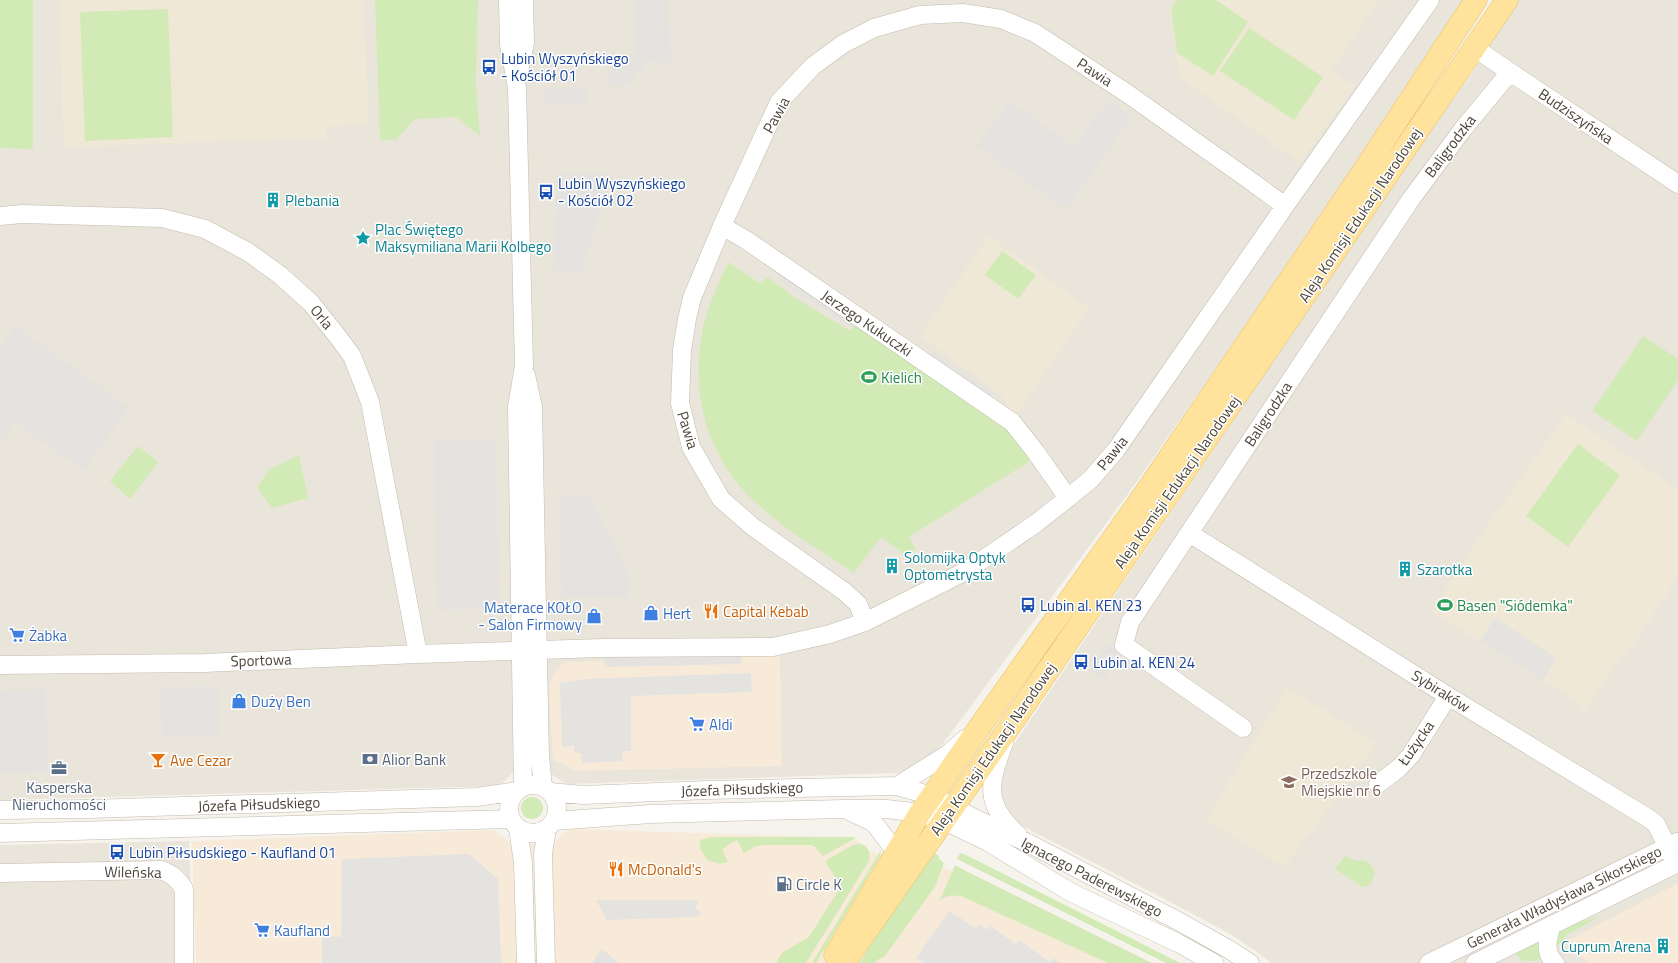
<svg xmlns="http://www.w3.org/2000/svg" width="1678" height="963" font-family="'Titillium Web',sans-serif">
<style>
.residential{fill:#eae5da}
.commercial{fill:#f7ead8}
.education{fill:#efe8d6}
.green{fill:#d2eab5}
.parking{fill:#e5e3e0}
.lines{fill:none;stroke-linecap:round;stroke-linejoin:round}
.minor-casing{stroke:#c2bbae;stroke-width:19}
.major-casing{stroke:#e6c16a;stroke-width:23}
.minor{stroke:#fff;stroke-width:18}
.major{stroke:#ffe39c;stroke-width:22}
.labels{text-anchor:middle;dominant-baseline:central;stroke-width:3;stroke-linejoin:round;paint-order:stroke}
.transit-label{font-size:15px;fill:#164399;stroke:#fff;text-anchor:start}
.street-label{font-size:15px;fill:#4b4439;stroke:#fff}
.culture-label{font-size:15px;fill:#0d838f;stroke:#fff;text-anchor:start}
.leisure-label{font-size:15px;fill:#27864d;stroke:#fff;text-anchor:start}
.shop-label{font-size:15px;fill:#366cbe;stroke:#fff;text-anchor:start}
.food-label{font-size:15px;fill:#c56008;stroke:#fff;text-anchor:start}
.service-label{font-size:15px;fill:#4e5e75;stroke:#fff;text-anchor:start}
.education-label{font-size:15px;fill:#785e54;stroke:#fff;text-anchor:start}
</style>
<rect width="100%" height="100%" fill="#f6f3ec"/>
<!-- residential -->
<path class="residential" d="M0,0H1465L1356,167L1133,487L933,757L898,773L566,784L553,775L515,771L499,786L0,800Z
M1519,0H1678V963H1271L1264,957L1232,935L1161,897L1016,823L998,796L1008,753L1390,189L1472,73Z
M189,841L193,963H0V845Z"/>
<!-- commercial -->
<path class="commercial" d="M780,653L782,766L577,771L553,760L549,692L550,683L554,673L563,663L570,662Z
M572,829L855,838L869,851L924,870L931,861L1144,963H196L192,841L494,830L509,842L553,845L562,834Z
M1678,883V963H1589L1569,946V940Z"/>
<!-- education -->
<path class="education" d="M59,0H363L369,124L327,127L326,138L64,147Z
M1176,0H1379L1331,70L1355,86L1300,163L1182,79L1179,74L1170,9Z
M989,236L1089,308L1016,416L1010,411L1000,394L920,336Z
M1566,414L1678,489V577L1625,657L1622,655L1583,713L1581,706L1573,698L1431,612L1486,528Z
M1287,687L1377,744L1284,867L1206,820Z"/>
<!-- green -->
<path class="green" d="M0,0H33V149L0,148Z
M375,0H478L476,83L480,136L456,117L415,119L396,140H380Z
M1177,0H1216L1248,22L1213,76L1177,53L1171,9Z
M168,9L173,137L85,141L80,12Z
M1249,28L1323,77L1294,120L1220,71Z
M1002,251L1036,275L1018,299L985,275Z
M728,262L759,283L768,277L794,297L850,331L856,324L1008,428L1030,461L909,537L916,550L905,557L901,551L881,537L854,573C819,550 781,528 751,498C702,451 687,378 707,313C712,296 721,279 728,262Z
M1643,336L1678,359V380L1637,441L1592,411Z
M1578,444L1620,475L1568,547L1526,516Z
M138,446L158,462L130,499L110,481Z
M299,455L308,498L272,508L257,488L269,470Z
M521 808a11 11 0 1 1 22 0a11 11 0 1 1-22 0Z
M712,837H855L854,839L823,856L815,847L811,845H764L756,846L744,853L737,840L722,849L728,862L720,864L707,860L700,848V840Z
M859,844C868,844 871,853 869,861L806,963H776L783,952L809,937L838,891V882L825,861L853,845Z
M881,850L880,856L816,963H812Z
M933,852L939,856V859L944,863L935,887L884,957L877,960L875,963H860L897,901Z
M960,853L964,854L1180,963H1166L957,859Z
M1345,856L1357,861C1366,858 1372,865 1375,872L1372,882L1367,886L1363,887L1335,869Z
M955,865L966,871L1152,963H1108L961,896C953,895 947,895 940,900Z
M1601,916L1568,934L1563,941L1552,951L1557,932L1572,924Z
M1537,941L1540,942L1544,958C1531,963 1522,963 1514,952Z"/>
<!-- parking -->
<path class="parking" d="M635,0H668L671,61L659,65L653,59L626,86L608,87L607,70L621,69L635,54Z
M588,87V103L544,105V88Z
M1108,100L1132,118L1066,210L976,146L1009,101L1074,146Z
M557,173H613L581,273L554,270Z
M774,259L857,316L849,327L778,278Z
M15,326L129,407L84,471L15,423L0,445V347Z
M934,353L992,393L984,403L926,363Z
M434,440H496L499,609L436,610Z
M589,494L629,573V598H562L559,496Z
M1495,618L1556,658L1543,680L1480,641Z
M1108,642L1124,653L1104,680L1089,668Z
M741,647V664L605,667L603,648Z
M751,673L752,692L631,696V751H622L623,761L582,763L581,753H574V745L562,748L560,683L585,679Z
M219,686L220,735L162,738L161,687Z
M46,689L47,772L0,773V690Z
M469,854L498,879L501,963H322V936L341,937L342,859Z
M596,900H699L695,908L701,913L699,917L607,920Z
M949,911L976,928L979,924L987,930L990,926L1016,944L1019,940L1050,962L1053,958L1061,963H924L916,958Z
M602,949L619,963H592Z"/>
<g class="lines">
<defs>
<path id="minor" d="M508,0L509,44L517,88L524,366L517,407L523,787
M1475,48L1510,72L1678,184
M518,76L525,43L524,0
M0,216L22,214L162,218L205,229L248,252L280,275L311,303L338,337L352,356L370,402L418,654
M722,226L746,240L1012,422L1035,451L1068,498
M526,375L533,407L540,757L543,787
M1189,533L1448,696L1648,818L1656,824L1676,864
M865,622L858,604L845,592L753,527L721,499L691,447L680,403L682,350L687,319L692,298L722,226L779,102L813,66L843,44L874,28L920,15L963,13L1001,19L1035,33L1128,94L1248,179L1285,206
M0,665L204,663L418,654L603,648L773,647L830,634L865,622L966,571L1035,524L1068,498L1091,479L1116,450L1285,206L1430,0
M1243,728L1124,645L1130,622L1411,199L1463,129L1510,72
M1004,743C989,783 983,804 1018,835
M1378,784L1399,768L1411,755L1448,696
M509 809a24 24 0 1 1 48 0a24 24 0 1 1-48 0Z
M897,786L948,754L965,739
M550,792L583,795L708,790L897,786L932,796L976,819L1028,843L1180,922L1230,950L1250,963
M0,810L89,809L477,797L517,791
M851,812L874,823L896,852
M554,821L650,814L843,809H887L920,813L944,821L988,842L1072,893L1178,943L1214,963
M518,828L523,863L526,963
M0,833L511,819
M0,873L161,870C172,874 178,879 184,889V963
M1552,925C1548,939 1543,951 1555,963
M546,963L543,854L547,828
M1429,963L1677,842
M1475,963L1678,863"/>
<path id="major" d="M835,955L920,813L983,722L1144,495L1363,172L1476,0
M844,963L1010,726L1507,0"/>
</defs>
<!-- minor casing -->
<use href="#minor" class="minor-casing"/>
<!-- major casing -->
<use href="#major" class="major-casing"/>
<!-- minor -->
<use href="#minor" class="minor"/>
<!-- major -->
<use href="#major" class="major"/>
</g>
<!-- icons -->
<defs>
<symbol id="bus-bare" viewBox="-9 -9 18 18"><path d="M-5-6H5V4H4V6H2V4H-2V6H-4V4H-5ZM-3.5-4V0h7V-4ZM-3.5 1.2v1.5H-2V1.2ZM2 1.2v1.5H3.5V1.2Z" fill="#1a4fb4" stroke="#fff" stroke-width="2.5" paint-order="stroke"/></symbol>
<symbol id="building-bare" viewBox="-9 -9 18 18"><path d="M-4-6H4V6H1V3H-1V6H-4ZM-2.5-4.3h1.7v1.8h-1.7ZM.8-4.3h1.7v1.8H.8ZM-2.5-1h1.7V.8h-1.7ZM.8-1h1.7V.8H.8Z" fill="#0f9aa8" stroke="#fff" stroke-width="2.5" paint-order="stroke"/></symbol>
<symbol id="sight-bare" viewBox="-9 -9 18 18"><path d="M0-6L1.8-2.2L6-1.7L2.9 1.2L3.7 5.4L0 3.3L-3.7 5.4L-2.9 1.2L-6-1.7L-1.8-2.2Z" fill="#0f9aa8" stroke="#fff" stroke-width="2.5" paint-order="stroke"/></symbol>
<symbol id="stadium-bare" viewBox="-9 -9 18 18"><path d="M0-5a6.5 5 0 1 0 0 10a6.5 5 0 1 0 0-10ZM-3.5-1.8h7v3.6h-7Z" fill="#2e9e5b" stroke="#fff" stroke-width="2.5" paint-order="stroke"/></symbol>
<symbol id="restaurant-bare" viewBox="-9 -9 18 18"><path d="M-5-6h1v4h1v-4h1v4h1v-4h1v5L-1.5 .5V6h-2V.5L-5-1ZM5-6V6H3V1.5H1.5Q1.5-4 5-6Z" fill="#e8710a" stroke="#fff" stroke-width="2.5" paint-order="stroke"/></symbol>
<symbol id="shop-bare" viewBox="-9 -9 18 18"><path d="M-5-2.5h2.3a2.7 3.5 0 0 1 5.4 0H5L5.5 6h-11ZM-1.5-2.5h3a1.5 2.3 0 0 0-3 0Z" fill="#3f7fe0" stroke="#fff" stroke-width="2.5" paint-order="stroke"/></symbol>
<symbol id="supermarket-bare" viewBox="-9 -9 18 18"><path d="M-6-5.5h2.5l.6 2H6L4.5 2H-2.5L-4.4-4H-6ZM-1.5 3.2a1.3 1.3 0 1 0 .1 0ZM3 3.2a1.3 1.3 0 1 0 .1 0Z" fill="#3f7fe0" stroke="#fff" stroke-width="2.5" paint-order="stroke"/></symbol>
<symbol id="bank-bare" viewBox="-9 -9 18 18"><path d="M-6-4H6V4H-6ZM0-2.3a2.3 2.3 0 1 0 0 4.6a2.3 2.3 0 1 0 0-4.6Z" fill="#5c6f8a" stroke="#fff" stroke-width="2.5" paint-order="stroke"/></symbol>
<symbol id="bar-bare" viewBox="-9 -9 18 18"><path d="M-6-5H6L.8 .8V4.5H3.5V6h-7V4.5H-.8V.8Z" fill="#e8710a" stroke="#fff" stroke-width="2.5" paint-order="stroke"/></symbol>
<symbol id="office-bare" viewBox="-9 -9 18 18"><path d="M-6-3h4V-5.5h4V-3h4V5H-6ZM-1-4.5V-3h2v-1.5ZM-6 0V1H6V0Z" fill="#5c6f8a" stroke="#fff" stroke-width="2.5" paint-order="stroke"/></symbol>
<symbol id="school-bare" viewBox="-9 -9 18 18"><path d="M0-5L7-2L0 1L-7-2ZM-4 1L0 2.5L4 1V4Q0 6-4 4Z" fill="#8d6e63" stroke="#fff" stroke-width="2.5" paint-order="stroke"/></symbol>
<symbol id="fuel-bare" viewBox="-9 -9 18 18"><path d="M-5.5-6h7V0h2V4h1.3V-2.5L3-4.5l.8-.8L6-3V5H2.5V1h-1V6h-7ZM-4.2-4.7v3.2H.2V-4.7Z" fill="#5c6f8a" stroke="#fff" stroke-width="2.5" paint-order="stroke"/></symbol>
</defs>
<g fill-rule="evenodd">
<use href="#bus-bare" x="478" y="56" width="22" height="22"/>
<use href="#bus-bare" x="535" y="181" width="22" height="22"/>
<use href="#building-bare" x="262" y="189" width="22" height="22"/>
<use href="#sight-bare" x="352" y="227" width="22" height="22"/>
<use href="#stadium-bare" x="858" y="366" width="22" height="22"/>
<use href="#building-bare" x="881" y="555" width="22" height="22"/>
<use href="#building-bare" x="1394" y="558" width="22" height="22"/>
<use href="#bus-bare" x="1017" y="594" width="22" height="22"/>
<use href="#stadium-bare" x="1434" y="594" width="22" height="22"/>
<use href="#restaurant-bare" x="700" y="600" width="22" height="22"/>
<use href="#shop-bare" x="640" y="602" width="22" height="22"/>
<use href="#shop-bare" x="583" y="605" width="22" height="22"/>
<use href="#supermarket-bare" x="6" y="624" width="22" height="22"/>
<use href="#bus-bare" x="1070" y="651" width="22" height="22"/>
<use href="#shop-bare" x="228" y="690" width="22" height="22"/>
<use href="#supermarket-bare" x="686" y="713" width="22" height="22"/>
<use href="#bank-bare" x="359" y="748" width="22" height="22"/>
<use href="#bar-bare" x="147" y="749" width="22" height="22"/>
<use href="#office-bare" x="48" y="757" width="22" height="22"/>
<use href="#school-bare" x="1278" y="771" width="22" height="22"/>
<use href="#bus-bare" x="106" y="841" width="22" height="22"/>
<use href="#restaurant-bare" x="605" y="858" width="22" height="22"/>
<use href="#fuel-bare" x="773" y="873" width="22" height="22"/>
<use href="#supermarket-bare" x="251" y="919" width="22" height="22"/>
<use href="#building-bare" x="1652" y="935" width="22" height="22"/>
</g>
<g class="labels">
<!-- transit labels -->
<g class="transit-label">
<text x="501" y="58">Lubin Wyszyńskiego<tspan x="501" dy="17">- Kościół 01</tspan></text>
<text x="558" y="183">Lubin Wyszyńskiego<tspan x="558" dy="17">- Kościół 02</tspan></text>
<text x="1040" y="605">Lubin al. KEN 23</text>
<text x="1093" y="662">Lubin al. KEN 24</text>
<text x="129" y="852">Lubin Piłsudskiego - Kaufland 01</text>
</g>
<!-- street labels -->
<g class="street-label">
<text transform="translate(1095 72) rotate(33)">Pawia</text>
<text transform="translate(776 115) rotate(-61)">Pawia</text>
<text transform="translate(1576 116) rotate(34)">Budziszyńska</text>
<text transform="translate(1450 146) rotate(-53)">Baligrodzka</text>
<text transform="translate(1360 215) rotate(-56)">Aleja Komisji Edukacji Narodowej</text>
<text transform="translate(322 317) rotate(50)">Orla</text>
<text transform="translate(867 323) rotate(34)">Jerzego Kukuczki</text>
<text transform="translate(1268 414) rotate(-57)">Baligrodzka</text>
<text transform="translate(688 430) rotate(73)">Pawia</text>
<text transform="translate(1112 453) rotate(-51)">Pawia</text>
<text transform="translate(1177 482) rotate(-55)">Aleja Komisji Edukacji Narodowej</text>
<text transform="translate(261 660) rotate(-2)">Sportowa</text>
<text transform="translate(1441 691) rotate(32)">Sybiraków</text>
<text transform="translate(1416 743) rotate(-55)">Łużycka</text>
<text transform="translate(993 749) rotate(-55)">Aleja Komisji Edukacji Narodowej</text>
<text transform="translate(742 789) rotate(-2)">Józefa Piłsudskiego</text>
<text transform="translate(259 804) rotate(-2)">Józefa Piłsudskiego</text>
<text transform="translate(133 872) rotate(1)">Wileńska</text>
<text transform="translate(1092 877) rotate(27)">Ignacego Paderewskiego</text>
<text transform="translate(1564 897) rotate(-26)">Generała Władysława Sikorskiego</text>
</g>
<!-- culture labels -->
<g class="culture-label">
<text x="285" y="200">Plebania</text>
<text x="375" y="229">Plac Świętego<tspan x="375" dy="17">Maksymiliana Marii Kolbego</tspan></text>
<text x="904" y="557">Solomijka Optyk<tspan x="904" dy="17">Optometrysta</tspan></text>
<text x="1417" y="569">Szarotka</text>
<text x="1651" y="946" text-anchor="end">Cuprum Arena</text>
</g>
<!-- leisure labels -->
<g class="leisure-label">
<text x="881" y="377">Kielich</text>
<text x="1457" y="605">Basen "Siódemka"</text>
</g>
<!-- shop labels -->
<g class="shop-label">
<text x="582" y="607" text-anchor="end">Materace KOŁO<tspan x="582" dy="17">- Salon Firmowy</tspan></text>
<text x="663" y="613">Hert</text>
<text x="29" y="635">Żabka</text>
<text x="251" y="701">Duży Ben</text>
<text x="709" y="724">Aldi</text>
<text x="274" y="930">Kaufland</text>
</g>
<!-- food labels -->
<g class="food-label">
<text x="723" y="611">Capital Kebab</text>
<text x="170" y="760">Ave Cezar</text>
<text x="628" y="869">McDonald's</text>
</g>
<!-- service labels -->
<g class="service-label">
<text x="382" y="759">Alior Bank</text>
<text x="59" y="787" text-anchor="middle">Kasperska<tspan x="59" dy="17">Nieruchomości</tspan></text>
<text x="796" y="884">Circle K</text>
</g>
<!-- education labels -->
<g class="education-label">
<text x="1301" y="773">Przedszkole<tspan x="1301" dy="17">Miejskie nr 6</tspan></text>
</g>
</g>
</svg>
